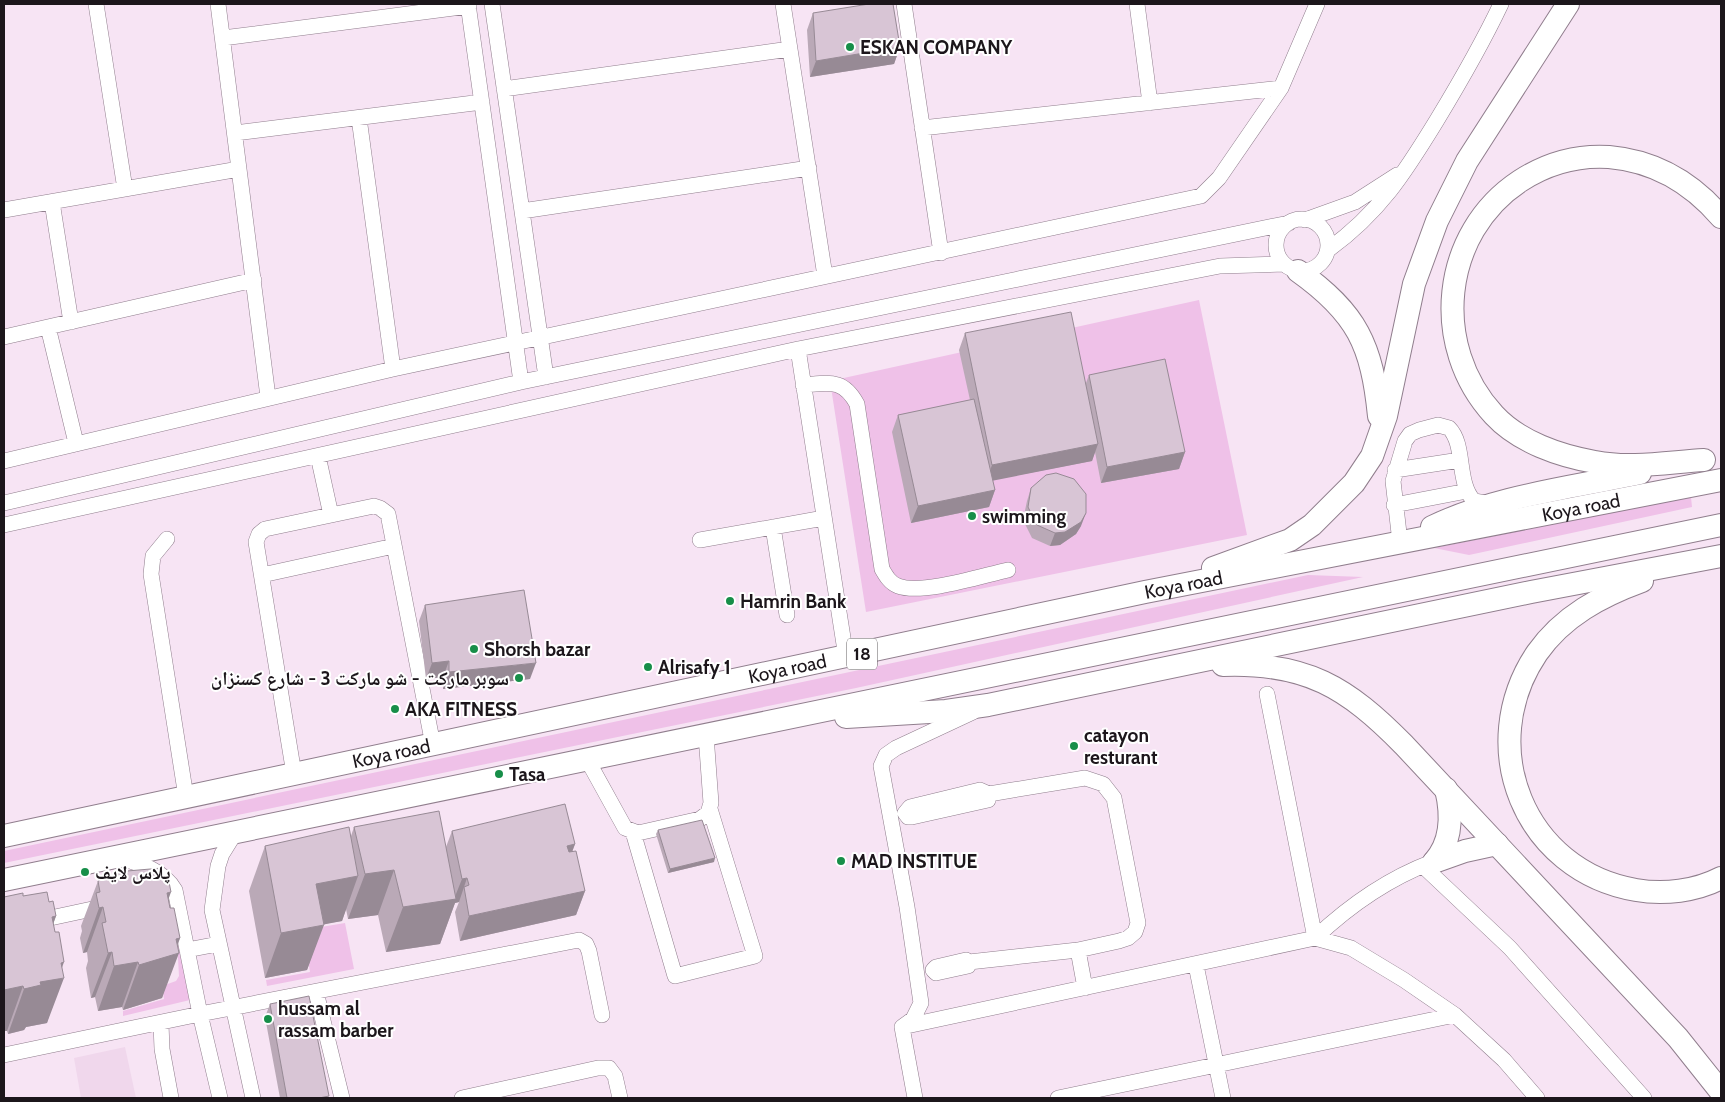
<svg xmlns="http://www.w3.org/2000/svg" width="1725" height="1102" font-family="Cabin,'Noto Naskh Arabic',sans-serif">
<style>
.built{fill:#f0d7ec}
.green{fill:#efc1e8}
.lines{fill:none;stroke-linecap:round;stroke-linejoin:round}
.minor-casing{stroke:#907e8d;stroke-width:16}
.highway-casing{stroke:#907e8d;stroke-width:24}
.minor{stroke:#fff;stroke-width:15}
.highway{stroke:#fff;stroke-width:22}
.wall{fill:#baa9b7}
.shaded-wall{fill:#978a95}
.building{fill:#d8c5d5;stroke:#978a95}
.poi-dot{fill:#178e49;stroke:#fff;stroke-width:2}
.labels{text-anchor:middle;dominant-baseline:central;stroke-width:4;stroke-linejoin:round;paint-order:stroke}
.shield{fill:#fff;stroke:#605c5f;stroke-width:1}
.shield-label{font-size:18px;font-weight:bold;fill:#1c161b}
.poi-label{font-size:19px;font-weight:bold;fill:#1c161b;stroke:#fff;text-anchor:start}
.street-label{font-size:19px;fill:#1c161b;stroke:#fff}
</style>
<rect width="100%" height="100%" fill="#f7e4f4"/>
<!-- built -->
<path class="built" d="M125,1047L136,1098H81L74,1058Z"/>
<!-- green -->
<path class="green" d="M1199,300L1247,535L866,612L830,381Z
M1691,497L1692,507L1469,555L1434,548Z
M1308,575L1363,577L856,688L4,863V851Z
M345,923L354,969L267,986L266,980L310,972L303,930Z
M177,941H180L190,1000L123,1016V1011L164,999L162,986L176,981L179,976Z"/>
<g class="lines">
<defs>
<path id="minor" d="M96,4L125,189
M218,4L268,397
M468,4L521,382
M492,4L546,377
M783,4L825,276
M904,4L941,253
M1137,4L1150,103
M223,38L469,6
M504,89L790,49
M359,118L393,369
M922,128L1281,88
M235,133L482,102
M52,202L71,322
M4,210L239,169
M522,211L809,168
M1276 245a26 26 0 1 1 52 0a26 26 0 1 1-52 0Z
M1305,220L1355,202L1397,175
M1328,250C1380,212 1404,174 1437,120C1460,82 1482,44 1501,4
M48,327L76,443
M4,337L254,280
M798,349L846,657
M803,385C829,383 843,378 857,404L882,569C886,576 890,583 898,586C922,595 981,576 1008,570
M318,456L331,515
M4,461L393,369L1201,196L1219,178L1281,88L1317,4
M1395,470L1460,460
M4,503L521,382L1289,223
M1394,505L1467,491
M4,525L798,349L1220,266L1284,264
M773,527L787,615
M167,539L153,556L151,574L186,797
M700,540L824,518
M1400,542L1393,481L1405,441L1410,434L1419,430L1438,425L1449,428C1466,445 1456,482 1474,501L1491,504
M262,575L394,546
M1267,694L1315,938
M588,761L625,828L638,833L700,819L708,813L711,803L706,735
M294,774L256,542L259,534L265,529L374,506L380,508L388,514L433,745
M980,790L989,794L988,800L912,817H908L905,813L910,807Z
M633,832L675,976L755,956L710,809
M235,833L222,854L218,866L212,910L253,1098
M120,858C141,864 163,870 175,890L200,1014L220,1098
M1423,866L1510,948L1644,1098
M4,928L106,906
M1315,938C1350,905 1387,879 1432,862
M187,950L218,944
M1078,950L1085,988
M966,960L969,962L968,966L936,973L933,970L936,967Z
M969,962L1078,950L1119,941L1128,938L1135,932L1138,923L1114,798L1103,784L1085,778L989,794
M1196,965L1223,1098
M316,992L342,1098
M161,1024L162,1049L171,1098
M902,1027L1315,938L1351,948L1404,980L1455,1015L1504,1060L1537,1098
M902,1027L913,1019L921,1003L907,907L881,766L886,755L896,748L973,712
M902,1027L915,1098
M4,1055L200,1014L579,940L586,944L589,951L602,1015
M462,1098L598,1068H609L615,1076L620,1098
M1058,1098L1455,1015"/>
<g id="highway">
<path d="M1298,271C1357,313 1372,345 1379,416"/>
<path d="M1704,460C1669,462 1630,469 1595,462C1560,456 1519,442 1494,415C1430,346 1441,233 1520,181C1546,164 1577,155 1609,157C1655,161 1691,182 1721,217"/>
<path d="M1432,527C1496,496 1570,488 1640,473"/>
<path d="M1213,568L1290,540L1312,525L1354,483L1372,456L1386,416L1414,284L1437,221L1467,161L1568,4"/>
<path d="M1642,581C1601,596 1563,616 1537,653C1474,746 1524,871 1636,890C1664,895 1696,891 1721,878"/>
<path d="M1223,665C1306,662 1347,687 1404,745L1678,1038L1721,1092"/>
<path d="M846,717L946,711L988,705L1531,592L1721,556"/>
<path id="s1" d="M4,836L1145,592L1721,480"/>
<path d="M1434,862C1452,842 1452,814 1446,789"/>
<path d="M1434,862L1465,851L1497,844"/>
<path d="M4,880L1721,525"/>
</g>
</defs>
<!-- minor casing -->
<use href="#minor" class="minor-casing"/>
<!-- highway casing -->
<use href="#highway" class="highway-casing"/>
<!-- minor -->
<use href="#minor" class="minor"/>
<!-- highway -->
<use href="#highway" class="highway"/>
</g>
<!-- wall -->
<path class="wall" d="M813,13L900,47L894,64L810,77L807,30Z
M965,333L1086,383L1089,375L1185,452L1179,469L1101,483L1095,452L1092,461L992,480L995,490L989,507L911,523L892,432L898,415L970,400L959,350Z
M1031,488L1081,526L1076,534L1060,545L1050,546L1032,538L1023,520L1027,501Z
M425,605L530,679L443,689V677L426,679L419,621Z
M354,827L446,847L452,831L575,844L572,852L585,891L576,915L460,941L455,912L459,902L455,903L440,944L386,952L378,915L348,919L346,909L342,921L323,924L307,970L265,978L249,891L265,846L351,836Z
M658,830L714,862L668,873L656,834Z
M98,881L168,899L170,908L180,938L162,998L123,1010L122,1007L98,1011L95,997L91,998L86,968L88,961L87,952L83,953L80,938L82,931L81,926Z
M23,896L49,902L56,916L53,924L62,969L47,1023L26,1027L24,1030L8,1034L7,1031H4V897Z
M270,1004L329,1098H280L265,1017Z"/>
<!-- shaded-wall -->
<path class="shaded-wall" d="M900,47L894,64L810,77L816,61Z
M1098,444L1092,461L986,482L992,465Z
M1185,452L1179,469L1101,483L1107,467Z
M995,490L989,507L911,523L918,506Z
M1086,513L1081,526L1076,534L1060,545L1050,546L1055,533Z
M449,661L443,677L426,679L432,663Z
M536,663L530,679L443,689L449,672Z
M575,844L566,868L567,846Z
M715,858L714,862L668,873L670,869Z
M394,870L378,915L348,919L365,874Z
M358,876L342,921L300,929L316,884Z
M467,878L459,902L455,903L440,944L386,952L403,907L454,899L462,879Z
M585,891L576,915L460,941L469,916Z
M171,892L155,937L167,893Z
M103,907L87,952L83,953L99,908Z
M56,916L40,961L52,917Z
M324,925L307,970L265,978L281,933Z
M180,938L173,955L179,953L162,998L123,1010L139,965L176,939Z
M112,952L95,997L91,998L108,953Z
M64,962L58,979L64,978L47,1023L26,1027L24,1030L8,1034L24,989L40,982L61,963Z
M138,962L122,1007L98,1011L114,966Z
M23,986L7,1031H4V990Z"/>
<!-- building -->
<path class="building" d="M869,4H893L900,47L816,61L813,13Z
M1071,312L1098,444L992,465L965,333Z
M1165,359L1185,452L1107,467L1089,375Z
M974,399L995,490L918,506L898,415Z
M1056,473L1074,479L1086,494V513L1081,522L1065,532L1055,533L1037,525L1028,507L1031,488L1046,475Z
M524,590L536,663L449,672V661L432,663L425,605Z
M565,804L575,844L567,846L569,852L576,851L585,891L469,916L464,887L469,885L467,878L462,879L452,831Z
M439,811L456,899L403,907L394,870L365,874L354,827Z
M702,820L715,858L670,869L658,830Z
M349,827L358,876L316,884L324,925L281,933L265,846Z
M162,868L164,878L168,877L171,892L167,893L170,908H174L180,938L176,939L179,953L139,965L138,962L114,966L112,952L108,953L102,923L106,922L103,907L99,908L96,893L100,892L98,881L127,871Z
M47,892L49,902L53,901L56,916L52,917L55,932H59L64,962L61,963L64,978L40,982L41,985L24,989L23,986L4,990V897L23,893V896Z
M309,996L329,1096L319,1098H287L270,1004Z"/>
<!-- markers -->
<g class="poi-dot">
<circle cx="850" cy="47" r="5"/>
<circle cx="972" cy="516" r="5"/>
<circle cx="730" cy="601" r="5"/>
<circle cx="474" cy="649" r="5"/>
<circle cx="648" cy="667" r="5"/>
<circle cx="519" cy="678" r="5"/>
<circle cx="395" cy="709" r="5"/>
<circle cx="1074" cy="746" r="5"/>
<circle cx="499" cy="774" r="5"/>
<circle cx="841" cy="861" r="5"/>
<circle cx="85" cy="872" r="5"/>
<circle cx="268" cy="1019" r="5"/>
</g>
<g class="labels">
<!-- shield labels -->
<rect class="shield" x="847" y="638.5" width="30" height="31" rx="4"/>
<g class="shield-label">
<text x="862" y="654">18</text>
</g>
<!-- poi labels -->
<g class="poi-label">
<text x="860" y="47">ESKAN COMPANY</text>
<text x="982" y="516">swimming</text>
<text x="740" y="601">Hamrin Bank</text>
<text x="484" y="649">Shorsh bazar</text>
<text x="658" y="667">Alrisafy 1</text>
<text x="509" y="678" text-anchor="end">سوبر ماركت - شو ماركت 3 - شارع كسنزان</text>
<text x="405" y="709">AKA FITNESS</text>
<text x="1084" y="735">catayon<tspan x="1084" dy="22">resturant</tspan></text>
<text x="509" y="774">Tasa</text>
<text x="851" y="861">MAD INSTITUE</text>
<text x="95" y="872">پلاس لایف</text>
<text x="278" y="1008">hussam al<tspan x="278" dy="22">rassam barber</tspan></text>
</g>
<!-- street labels -->
<g class="street-label">
<text stroke="none"><textPath href="#s1" startOffset="1611">Koya road</textPath></text>
<text stroke="none"><textPath href="#s1" startOffset="1206">Koya road</textPath></text>
<text stroke="none"><textPath href="#s1" startOffset="801">Koya road</textPath></text>
<text stroke="none"><textPath href="#s1" startOffset="396">Koya road</textPath></text>
</g>
</g>
<!-- border -->
<rect width="1725" height="1102" fill="none" stroke="#1c161b" stroke-width="10"/>
</svg>
